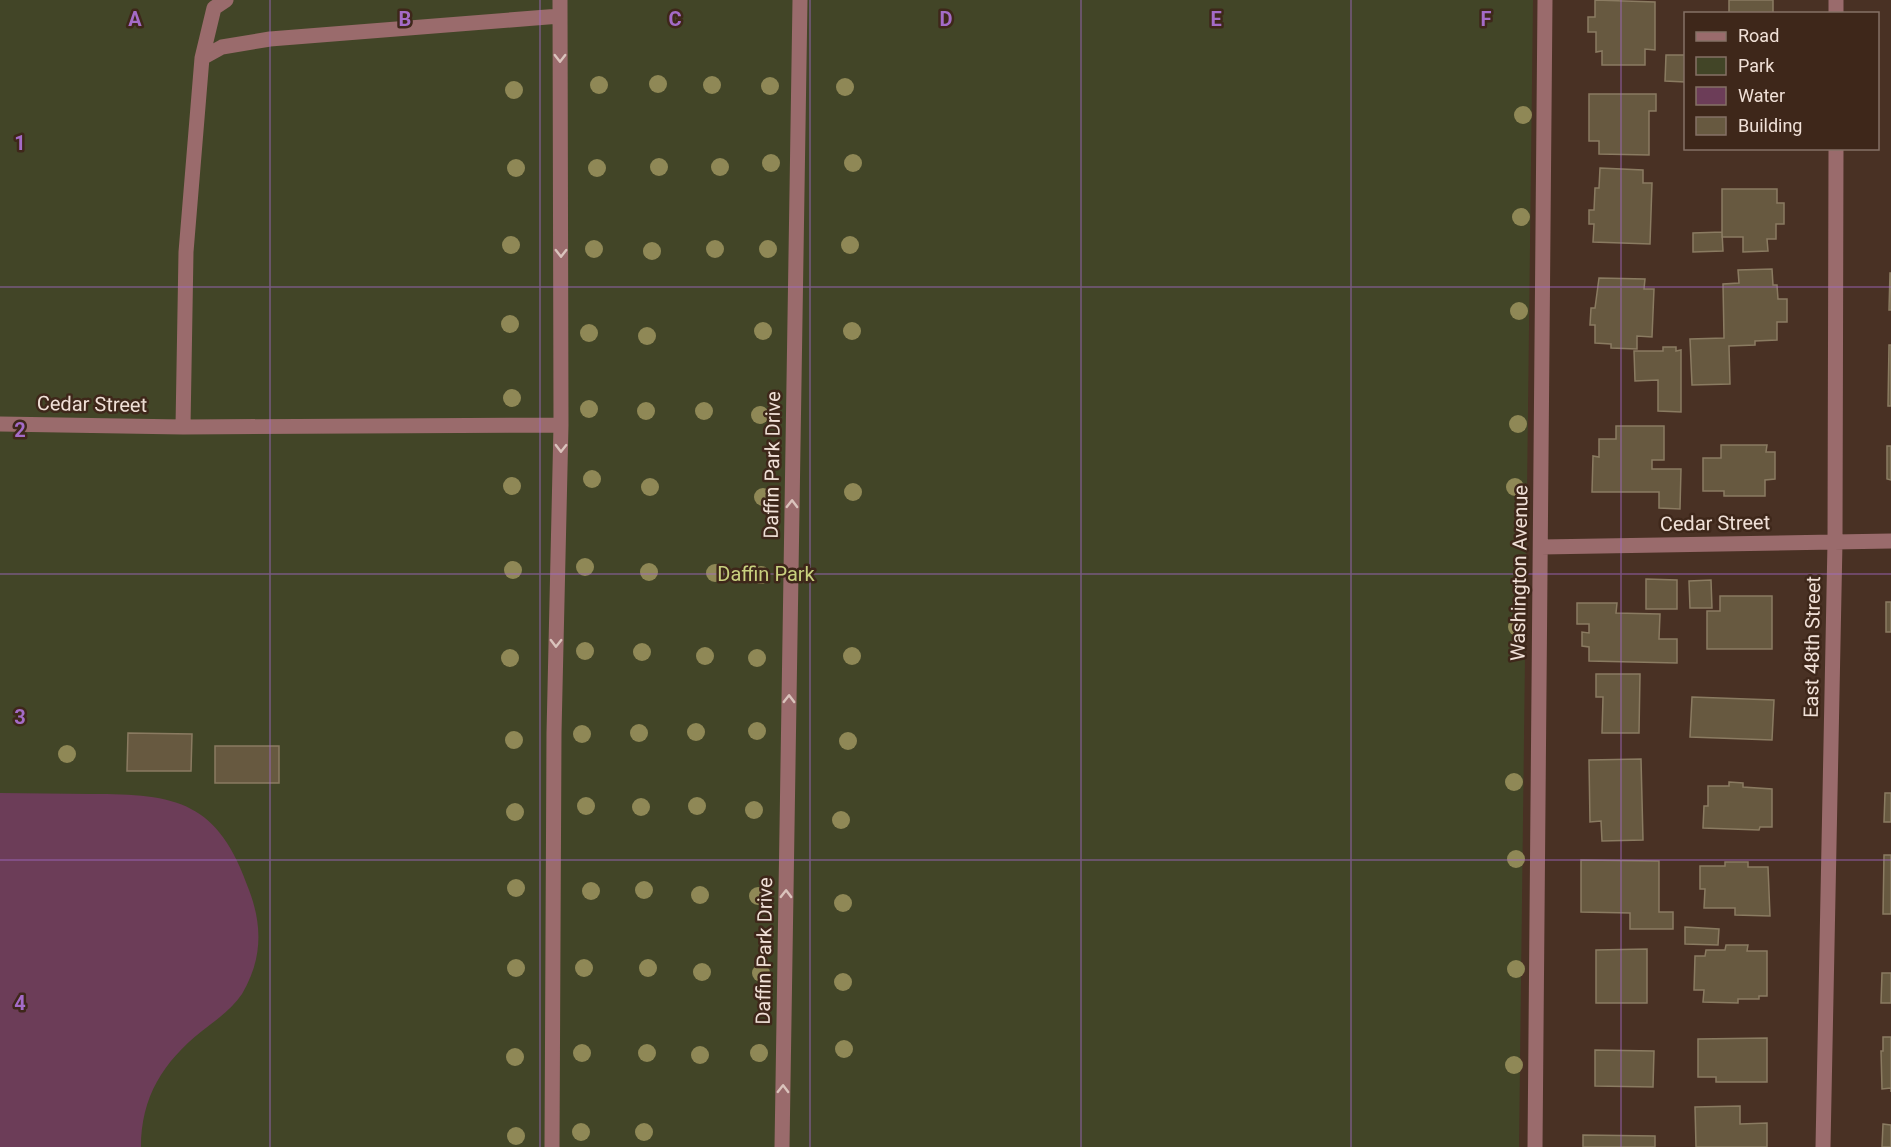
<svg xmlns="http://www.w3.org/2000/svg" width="1891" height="1147" font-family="Roboto,sans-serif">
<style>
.green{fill:#424527}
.water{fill:#6c3d58}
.building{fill:#675940;stroke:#8a7b61;stroke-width:1.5}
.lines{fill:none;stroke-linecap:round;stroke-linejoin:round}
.minor{stroke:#9a6b6c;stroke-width:15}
.tree{fill:#8f8856}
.oneway{stroke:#dac3bc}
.grid{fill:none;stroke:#a46bc7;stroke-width:1.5;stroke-opacity:0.55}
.labels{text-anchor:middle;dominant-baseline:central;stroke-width:5;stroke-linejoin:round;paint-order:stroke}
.street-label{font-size:20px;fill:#f0e0d7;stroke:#3e271a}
.park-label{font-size:20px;fill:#c8d07e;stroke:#3e271a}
.grid-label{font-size:20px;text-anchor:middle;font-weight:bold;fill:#a46bc7;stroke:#3e271a;stroke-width:5;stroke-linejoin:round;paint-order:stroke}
</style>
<rect width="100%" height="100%" fill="#493124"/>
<!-- green -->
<path class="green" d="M0,0H1533L1519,1147H0Z"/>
<!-- water -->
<path class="water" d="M0,793C30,793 61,794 91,794C177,794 218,801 249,890C263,927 262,960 242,994C232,1009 215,1021 202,1031C163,1062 141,1097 141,1147H0Z"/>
<!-- building -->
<path class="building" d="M1595,0L1655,2V50L1645,49V65H1602V51L1596,52V32H1588V17H1595Z
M1729,0H1773V14H1729Z
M1666,55H1686L1685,82L1665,81Z
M1589,94H1656V111H1649V155L1599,154V141H1589Z
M1600,168L1643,170V183H1652L1650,244L1593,242L1594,224H1589V210H1594L1595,188H1599Z
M1722,189H1777V203H1784V224H1776V239H1767L1768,251L1743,252V237H1722Z
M1722,232L1723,251L1693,252V233Z
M1772,269L1773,285H1777L1778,299H1787V322H1777V340L1755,341V345L1729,346L1730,384L1692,385L1690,339L1724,338L1723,284L1739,283L1738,270Z
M1890,273H1891V310H1889Z
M1599,278L1645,279L1644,289H1654L1652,337L1637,336V349L1611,348V344L1595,343V325H1590L1591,308H1595Z
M1889,345H1891V406H1888Z
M1663,347H1676V351L1681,350V412L1658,411V380L1635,381L1634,351H1663Z
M1616,426H1664V460H1652V469H1681L1680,509L1659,508V492H1592L1593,456L1599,457V439H1616Z
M1721,445H1767L1766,452H1775V479L1765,480V496H1724V491H1703V458H1721Z
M1887,446H1891V480L1887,479Z
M1646,579L1677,580V609H1646Z
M1711,580L1712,608H1690L1689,581Z
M1720,596H1772V649H1707V611H1720Z
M1886,602H1891V632H1886Z
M1577,603H1617L1616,613L1660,614L1659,639H1677V663L1589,661V647L1582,646V632L1589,633V624H1577Z
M1596,674H1640L1639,733H1602L1603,697H1596Z
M1692,697L1774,700L1772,740L1690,737Z
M128,733L192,734L191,771H127Z
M215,746H279V783H215Z
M1641,759L1643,840L1602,841L1601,821L1590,822L1589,760Z
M1729,782L1743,783V787L1772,789V827H1760L1759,830L1703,828L1704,806H1708V786H1729Z
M1885,793H1891V822H1884Z
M1884,855H1891V914H1883Z
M1581,860L1659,861V912H1673V929H1630V913L1581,912Z
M1725,862H1748V867H1768L1770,916L1735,915V908H1704L1705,889H1700V866H1725Z
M1685,927L1719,929L1718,945L1685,944Z
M1726,945H1748L1747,951H1767V996H1759V999H1738V1003L1703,1002L1704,990H1694L1695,956H1705L1706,950H1725Z
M1647,949V1003H1596V950Z
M1882,973H1891V1003H1881Z
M1883,1037H1891V1092V1088L1882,1089L1881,1051H1883Z
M1767,1038V1082H1716V1077H1698V1039Z
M1595,1050L1654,1051L1653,1087L1595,1086Z
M1740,1106V1124L1767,1123V1147H1696L1695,1107Z
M1883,1124L1891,1125V1147H1882Z
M1583,1135L1655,1136V1147H1583Z"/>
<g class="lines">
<!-- minor -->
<path class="minor" d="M1836,14V0
M202,58L214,8L226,0
M0,424L183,427L561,425
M183,427L186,252L202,58L222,47L270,39L560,16
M1541,547L1891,541
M552,1147L554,733L561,425L560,0
M782,1147L800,0
M1535,1147L1545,0
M1823,1147L1835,542L1836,148"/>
</g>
<!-- trees -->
<g class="tree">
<circle cx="658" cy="84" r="9"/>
<circle cx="599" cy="85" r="9"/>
<circle cx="712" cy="85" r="9"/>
<circle cx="770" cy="86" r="9"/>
<circle cx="845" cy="87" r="9"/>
<circle cx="514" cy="90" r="9"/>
<circle cx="1523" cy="115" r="9"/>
<circle cx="771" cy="163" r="9"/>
<circle cx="853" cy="163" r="9"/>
<circle cx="659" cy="167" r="9"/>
<circle cx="720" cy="167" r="9"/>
<circle cx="516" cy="168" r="9"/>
<circle cx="597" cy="168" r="9"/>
<circle cx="1521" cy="217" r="9"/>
<circle cx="511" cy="245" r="9"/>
<circle cx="850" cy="245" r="9"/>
<circle cx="594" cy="249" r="9"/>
<circle cx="715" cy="249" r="9"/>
<circle cx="768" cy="249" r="9"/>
<circle cx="652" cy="251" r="9"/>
<circle cx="1519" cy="311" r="9"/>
<circle cx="510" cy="324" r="9"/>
<circle cx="763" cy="331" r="9"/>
<circle cx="852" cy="331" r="9"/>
<circle cx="589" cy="333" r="9"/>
<circle cx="647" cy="336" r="9"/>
<circle cx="512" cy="398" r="9"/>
<circle cx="589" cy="409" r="9"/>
<circle cx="646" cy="411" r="9"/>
<circle cx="704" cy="411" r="9"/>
<circle cx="760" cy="415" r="9"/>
<circle cx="1518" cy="424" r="9"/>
<circle cx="592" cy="479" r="9"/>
<circle cx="512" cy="486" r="9"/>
<circle cx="650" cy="487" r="9"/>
<circle cx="1515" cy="487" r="9"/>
<circle cx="853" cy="492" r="9"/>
<circle cx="763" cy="497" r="9"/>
<circle cx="585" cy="567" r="9"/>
<circle cx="513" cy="570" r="9"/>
<circle cx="649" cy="572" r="9"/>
<circle cx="715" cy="573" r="9"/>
<circle cx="761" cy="575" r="9"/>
<circle cx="1517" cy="627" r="9"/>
<circle cx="585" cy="651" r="9"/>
<circle cx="642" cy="652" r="9"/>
<circle cx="705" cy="656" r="9"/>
<circle cx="852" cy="656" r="9"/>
<circle cx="510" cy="658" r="9"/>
<circle cx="757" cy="658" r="9"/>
<circle cx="757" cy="731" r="9"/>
<circle cx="696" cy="732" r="9"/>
<circle cx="639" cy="733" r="9"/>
<circle cx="582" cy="734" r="9"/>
<circle cx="514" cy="740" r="9"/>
<circle cx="848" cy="741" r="9"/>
<circle cx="67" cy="754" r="9"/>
<circle cx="1514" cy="782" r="9"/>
<circle cx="586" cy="806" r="9"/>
<circle cx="697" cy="806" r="9"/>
<circle cx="641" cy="807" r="9"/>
<circle cx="754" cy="810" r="9"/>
<circle cx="515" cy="812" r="9"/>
<circle cx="841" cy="820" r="9"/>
<circle cx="1516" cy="859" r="9"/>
<circle cx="516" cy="888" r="9"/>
<circle cx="644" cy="890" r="9"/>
<circle cx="591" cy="891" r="9"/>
<circle cx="700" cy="895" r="9"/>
<circle cx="758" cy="896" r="9"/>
<circle cx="843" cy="903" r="9"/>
<circle cx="516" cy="968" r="9"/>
<circle cx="584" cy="968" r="9"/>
<circle cx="648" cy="968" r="9"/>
<circle cx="1516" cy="969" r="9"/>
<circle cx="702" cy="972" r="9"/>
<circle cx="761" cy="973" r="9"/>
<circle cx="843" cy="982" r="9"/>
<circle cx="844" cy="1049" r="9"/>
<circle cx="582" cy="1053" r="9"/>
<circle cx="647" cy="1053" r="9"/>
<circle cx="759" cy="1053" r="9"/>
<circle cx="700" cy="1055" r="9"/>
<circle cx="515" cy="1057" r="9"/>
<circle cx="1514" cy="1065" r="9"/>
<circle cx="581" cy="1132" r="9"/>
<circle cx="644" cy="1132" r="9"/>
<circle cx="516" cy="1136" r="9"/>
</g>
<!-- one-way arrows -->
<defs><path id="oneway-chevron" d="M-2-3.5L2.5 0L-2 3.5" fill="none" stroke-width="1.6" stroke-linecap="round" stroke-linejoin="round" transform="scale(1.5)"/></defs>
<g class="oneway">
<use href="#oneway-chevron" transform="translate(560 58) rotate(90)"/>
<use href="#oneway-chevron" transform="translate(561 253) rotate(90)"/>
<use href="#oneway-chevron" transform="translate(561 448) rotate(91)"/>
<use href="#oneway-chevron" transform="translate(792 504) rotate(-89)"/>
<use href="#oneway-chevron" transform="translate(556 643) rotate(91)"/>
<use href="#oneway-chevron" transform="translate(789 699) rotate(-89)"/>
<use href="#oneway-chevron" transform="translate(786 894) rotate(-89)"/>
<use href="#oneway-chevron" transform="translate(783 1089) rotate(-89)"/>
</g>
<!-- grid -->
<path class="grid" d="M270,0V1147M540,0V1147M810,0V1147M1081,0V1147M1351,0V1147M1621,0V1147M0,287H1891M0,574H1891M0,860H1891"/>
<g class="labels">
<!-- street labels -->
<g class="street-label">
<text transform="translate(92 404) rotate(1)">Cedar Street</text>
<text transform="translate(772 465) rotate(-89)">Daffin Park Drive</text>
<text transform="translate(1715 523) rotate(-1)">Cedar Street</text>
<text transform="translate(1519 573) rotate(-89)">Washington Avenue</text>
<text transform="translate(1812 647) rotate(-89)">East 48th Street</text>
<text transform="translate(764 951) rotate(-89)">Daffin Park Drive</text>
</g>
<!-- park labels -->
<g class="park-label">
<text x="766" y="574">Daffin Park</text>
</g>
</g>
<g class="grid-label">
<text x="135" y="26">A</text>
<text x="405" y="26">B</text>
<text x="675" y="26">C</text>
<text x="946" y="26">D</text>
<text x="1216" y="26">E</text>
<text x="1486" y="26">F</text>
<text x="20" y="150">1</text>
<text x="20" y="437">2</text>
<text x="20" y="724">3</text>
<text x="20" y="1010">4</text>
</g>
<!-- legend -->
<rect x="1684" y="12" width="195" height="138" fill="#3e271a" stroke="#857166" stroke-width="1.5"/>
<rect x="1696" y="32" width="30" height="9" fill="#9a6b6c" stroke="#857166" stroke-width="1.5"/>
<text x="1738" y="42" font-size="18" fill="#f0e0d7">Road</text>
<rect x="1696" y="57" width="30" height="18" fill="#424527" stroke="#857166" stroke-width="1.5"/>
<text x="1738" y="72" font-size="18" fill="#f0e0d7">Park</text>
<rect x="1696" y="87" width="30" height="18" fill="#6c3d58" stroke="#857166" stroke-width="1.5"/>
<text x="1738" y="102" font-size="18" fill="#f0e0d7">Water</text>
<rect x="1696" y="117" width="30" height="18" fill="#675940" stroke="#857166" stroke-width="1.5"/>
<text x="1738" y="132" font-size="18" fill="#f0e0d7">Building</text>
</svg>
